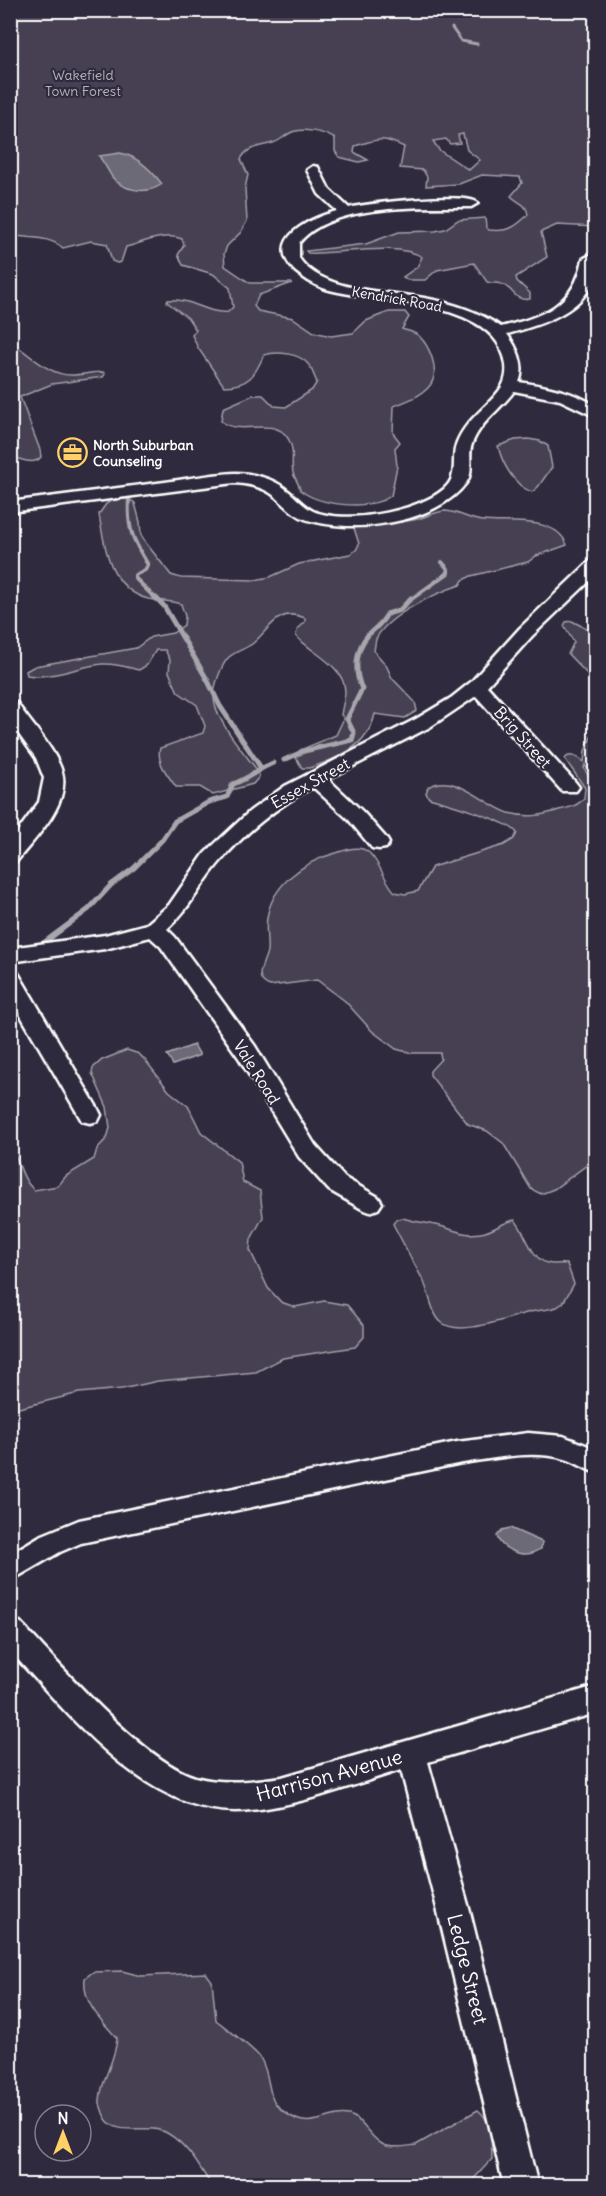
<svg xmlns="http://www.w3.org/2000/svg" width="606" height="2196" font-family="Delius,sans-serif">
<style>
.green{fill:#464152;stroke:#a2a0a8;stroke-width:1.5;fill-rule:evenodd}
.water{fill:#6d6a77;stroke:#a7a6ad;stroke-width:1.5}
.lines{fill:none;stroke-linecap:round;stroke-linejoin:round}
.stream-far2{stroke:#a7a6ad;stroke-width:3}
.stream-far1{stroke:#a7a6ad;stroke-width:4}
.stream{stroke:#a7a6ad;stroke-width:5}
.street-casing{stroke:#fff;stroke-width:5}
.street{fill:#2f2a3d;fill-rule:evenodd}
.labels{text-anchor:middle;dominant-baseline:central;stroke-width:4.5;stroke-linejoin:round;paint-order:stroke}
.far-park-label{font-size:14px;fill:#b5b3ba;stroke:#2f2a3d}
.far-street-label{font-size:14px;fill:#fff;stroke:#2f2a3d}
.far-poi-label{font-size:14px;font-weight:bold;fill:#fff;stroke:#2f2a3d;text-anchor:start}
.street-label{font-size:16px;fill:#fff;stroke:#2f2a3d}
.near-street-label{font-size:20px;fill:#fff;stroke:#2f2a3d}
</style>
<rect width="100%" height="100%" fill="#2f2a3d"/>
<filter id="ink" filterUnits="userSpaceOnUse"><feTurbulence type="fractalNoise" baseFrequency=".0167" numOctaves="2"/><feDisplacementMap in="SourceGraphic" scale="12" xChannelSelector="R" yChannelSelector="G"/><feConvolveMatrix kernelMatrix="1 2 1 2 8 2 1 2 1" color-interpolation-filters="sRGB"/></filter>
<g filter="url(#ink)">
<!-- green -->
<path class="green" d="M10,11H595V227L557,225L541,232L547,257L516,277L517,281L530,293V299C514,302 514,288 501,284C496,282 492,284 487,282L474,263L437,270L425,280H408L403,277L417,267L422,257C397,241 338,255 308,253L306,251L366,244L399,232L435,231L445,229L458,220L485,218L486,227L489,230C509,232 515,227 528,215C527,203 517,203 511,196L522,183L520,177L482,175L459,184L426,186L427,177L423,170L400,168L404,147C382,136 378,139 355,146L354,152L368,160L359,162L339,157L335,151V139C324,132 302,127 290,133C284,136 280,141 273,143C260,147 248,146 241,159L248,175L245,188L247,221L241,232L227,246L224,254L225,266L250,283H292L259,295L254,306L258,311L293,318L314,332L331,336L353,333L366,321L378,316L389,312H405L409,317L402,329C407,331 416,332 420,337C429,346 438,367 433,380C428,394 407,401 394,406L393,433L400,442L395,448L397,466L391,496C369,511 320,506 300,490C299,483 295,479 293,473C291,464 294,454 291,445C280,411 241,439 221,421L223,408L253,395H263L274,406L286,407L312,390L317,382C314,377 312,368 308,364C299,353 277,351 264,355C255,375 249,386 224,386L198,348L192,335L196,330L188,318L167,302L168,300C194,298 205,314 228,312L233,307L230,288L213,274L183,265L178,255L184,245L182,239C165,232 142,243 126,247L121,262L117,263L112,261L107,244L91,241L63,248C47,235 30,239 11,235ZM463,134L467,150L480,160L469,170L439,150L433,141L446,139L450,144L460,143L458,135Z
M10,341C28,353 48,375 71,375C82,375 92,372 103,372L105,374L103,377L52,384L20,397L40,450L41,457C34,466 20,459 11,456Z
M528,439L540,441L548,446L552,467L538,487L532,492C514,486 502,463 498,446L515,440Z
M114,499H129L135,503L140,522L141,535L146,543L171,575L181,578L255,580L270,577L299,564L350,554L356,550L359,544L354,528C372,522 394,524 413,520C424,518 434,512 444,511C458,511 469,520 483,521C507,524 556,515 567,545L536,556L528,562L471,576L463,580L460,585C436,593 390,614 377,637C375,640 375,647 374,651L386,665L392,678L415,702L417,711L405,718L375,714C368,746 338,759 309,768H302L295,756L300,750L336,735L344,718L341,715C342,707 345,699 345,691C344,665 311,653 296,636L297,630L305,622V618C277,606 269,631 252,644C245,649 234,652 228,658C221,666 214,686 214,696C213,718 245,754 258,771L259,777L253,784L213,795L200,787H176C168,775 156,763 160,748L203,733L205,726L197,705L178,692L169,672L170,660L165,650H156L147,665L139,670C126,667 115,663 102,664C79,666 50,680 27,675L26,671L35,666L136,648L151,637L173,633L184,625L185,616L181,604C170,600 159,601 148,599C110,589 104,547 99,514L106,504Z
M572,621L595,633V685L590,677L568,654L574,642L564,626L566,622Z
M595,728V782L585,765L584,768L596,790L595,1159L554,1189L541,1194L531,1189L503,1143L487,1131L468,1124L430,1075V1071L441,1059L440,1053H411L396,1049L372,1031L345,1001L317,980L270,986C251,979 265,963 267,951C268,940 265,929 267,918C272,884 305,861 336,853C345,850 359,845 367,851C379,859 385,883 395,892L405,894L418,891L432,867L504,845L514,839L517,833C510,821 446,803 429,798L426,793L428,787C455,771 484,805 509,813C527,818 541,816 559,810C568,808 578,806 584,798L585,788L565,759C569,752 580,758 584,762L585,751Z
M127,1050L139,1054L146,1061L169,1091L188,1106L201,1132L239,1162L243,1182L260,1191L263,1217L251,1239L250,1250L268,1288L281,1302L295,1307L324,1301L347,1305L364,1325V1337L355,1347L283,1358L256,1372L158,1381L122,1389L79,1393L11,1410V1148C20,1161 21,1179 34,1190L58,1186L66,1176L94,1159L97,1149L107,1138L110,1128L107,1107L92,1073L93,1068L102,1060Z
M403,1218C415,1222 428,1223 440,1226C455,1230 465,1236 481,1233C494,1231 502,1222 515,1220C526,1232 531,1259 547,1263C553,1265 561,1263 567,1264L574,1284L563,1303L557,1307C548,1310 539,1310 530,1312C509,1317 459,1338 441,1322C431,1313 429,1291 423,1280C413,1262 403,1243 393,1224L396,1219Z
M122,1971L141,1976L206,1973L212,1981L216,2020C226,2028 256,2050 261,2059C275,2086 261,2102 296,2119C315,2128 336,2108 354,2117C365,2124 372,2140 384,2145C392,2149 407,2146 416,2145L478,2110C493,2122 491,2141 492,2159L468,2185H211C199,2166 188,2145 167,2133C146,2121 113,2141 103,2113C102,2109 99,2104 100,2100C101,2079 116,2060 117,2038C101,2020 82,2003 85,1978L93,1972Z"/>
<!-- water -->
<path class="water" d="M120,153C137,156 152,171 162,184C148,195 123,191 112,177C108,170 104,163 99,156Z
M194,1045L200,1055L173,1065L167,1055Z
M510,1528L542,1542L541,1549C537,1550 535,1552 532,1553C520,1557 500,1548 497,1536L502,1530Z"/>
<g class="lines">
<!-- stream-far2 -->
<path class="stream-far2" d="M452,28L461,41L477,44"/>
<!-- stream-far1 -->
<path class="stream-far1" d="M129,499C127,529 133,540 148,565L145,570L135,575V578L157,600
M410,600L448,573V569L442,562"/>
<!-- stream -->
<path class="stream" d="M156,598L164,606L208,681L220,706L261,768
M284,760L304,751L352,740L354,733L347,719L362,689C354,672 355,650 368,635C375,628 382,624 387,614L400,610L411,598
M42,944L89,909L111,885L134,868L162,840L175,821L209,802L227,797L233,784C248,779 258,769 273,763"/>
<defs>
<path id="street" d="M313,166L318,167L329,189L349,208C369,203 466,192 478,203L471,207C424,207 330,203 299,243V258C321,292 387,291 424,298C452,303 478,311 501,327C544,316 574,306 583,259L590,255L595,256C602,306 545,324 507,334C517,347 526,366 519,382C545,386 573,391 596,406V417L560,400L514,391C501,409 480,422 472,444C467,457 475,471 466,483C436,524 351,535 305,519C294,515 285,505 276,497C264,487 250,484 234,483L10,512V502C62,495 113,489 165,482C187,479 212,474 235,473C253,473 274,479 287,490C296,497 303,506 313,511C345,525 417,512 444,489C460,475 450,459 457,442C466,420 485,409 499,391C507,381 508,368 504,356C486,297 372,304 323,288C313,284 303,278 295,271C263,239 311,218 337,211L319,194L307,170Z
M596,560V575L532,636L487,686L576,783L579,787L576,791H562L476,696L430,727L328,779L363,812L386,838L389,843L386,848L379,849L372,848L349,820L313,787C279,805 244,833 219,863C200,885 189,910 167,929L175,937L255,1046L315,1145L345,1178L378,1197L382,1203L378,1209L370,1212L362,1209L329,1190L299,1157L239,1058L161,947L150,937L105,949L10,962V948L105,935L147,924L169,905L205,853L250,811L285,786L416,719L451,698L471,682L520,628L590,561Z
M10,702L17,703C30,723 60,754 63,777C67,808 34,839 17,861L10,862V842L39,802L44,778L36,758L10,722Z
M10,971L18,973L98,1109L101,1115L98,1121L90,1123L82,1121L10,997Z
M528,1433L563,1436L596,1449V1473C585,1469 576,1462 565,1459C531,1449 492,1459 457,1464L81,1543L60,1552L10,1581V1554L40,1536L79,1520L457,1442Z
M10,1618L20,1622C59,1664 143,1761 195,1777C224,1785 253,1781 282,1777L596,1686V1713L428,1762L470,1912L538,2186H504L438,1912L401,1770C352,1785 302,1805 251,1810C151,1822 72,1717 10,1651Z"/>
</defs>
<!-- street casing -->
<use href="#street" class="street-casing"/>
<!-- street -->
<use href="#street" class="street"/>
</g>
</g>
<!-- icons -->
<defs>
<symbol id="office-ring" viewBox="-11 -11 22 22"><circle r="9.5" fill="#2f2a3d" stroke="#ffd166" stroke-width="1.5"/><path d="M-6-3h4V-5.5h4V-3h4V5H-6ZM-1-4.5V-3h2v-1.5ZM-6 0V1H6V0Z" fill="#ffd166"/></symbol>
</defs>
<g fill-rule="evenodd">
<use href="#office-ring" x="56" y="436" width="33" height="33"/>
</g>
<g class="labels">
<!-- far-park labels -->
<g class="far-park-label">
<text x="83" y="75">Wakefield<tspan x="83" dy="16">Town Forest</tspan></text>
</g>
<!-- far-street labels -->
<g class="far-street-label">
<text transform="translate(397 299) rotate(10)">Kendrick Road</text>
</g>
<!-- far-poi labels -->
<g class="far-poi-label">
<text x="93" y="445">North Suburban<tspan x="93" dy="16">Counseling</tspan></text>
</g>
<!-- street labels -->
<g class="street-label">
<text transform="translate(523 737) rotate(48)">Brig Street</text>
<text transform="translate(310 783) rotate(-29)">Essex Street</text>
<text transform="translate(257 1072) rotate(58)">Vale Road</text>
</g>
<!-- near-street labels -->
<g class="near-street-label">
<text transform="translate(329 1775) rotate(-15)">Harrison Avenue</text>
<text transform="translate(468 1969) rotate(76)">Ledge Street</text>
</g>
</g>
<!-- margin -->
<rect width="606" height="2196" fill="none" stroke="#2f2a3d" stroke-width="36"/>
<rect x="18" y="18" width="570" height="2160" fill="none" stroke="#fff" stroke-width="2" filter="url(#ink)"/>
<!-- north arrow -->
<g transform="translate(63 2133)"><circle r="28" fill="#2f2a3d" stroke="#827f8b" stroke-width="1.5"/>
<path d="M0-4.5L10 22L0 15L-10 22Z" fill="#ffd166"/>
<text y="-9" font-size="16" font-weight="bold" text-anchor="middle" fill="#ffffff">N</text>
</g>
</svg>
